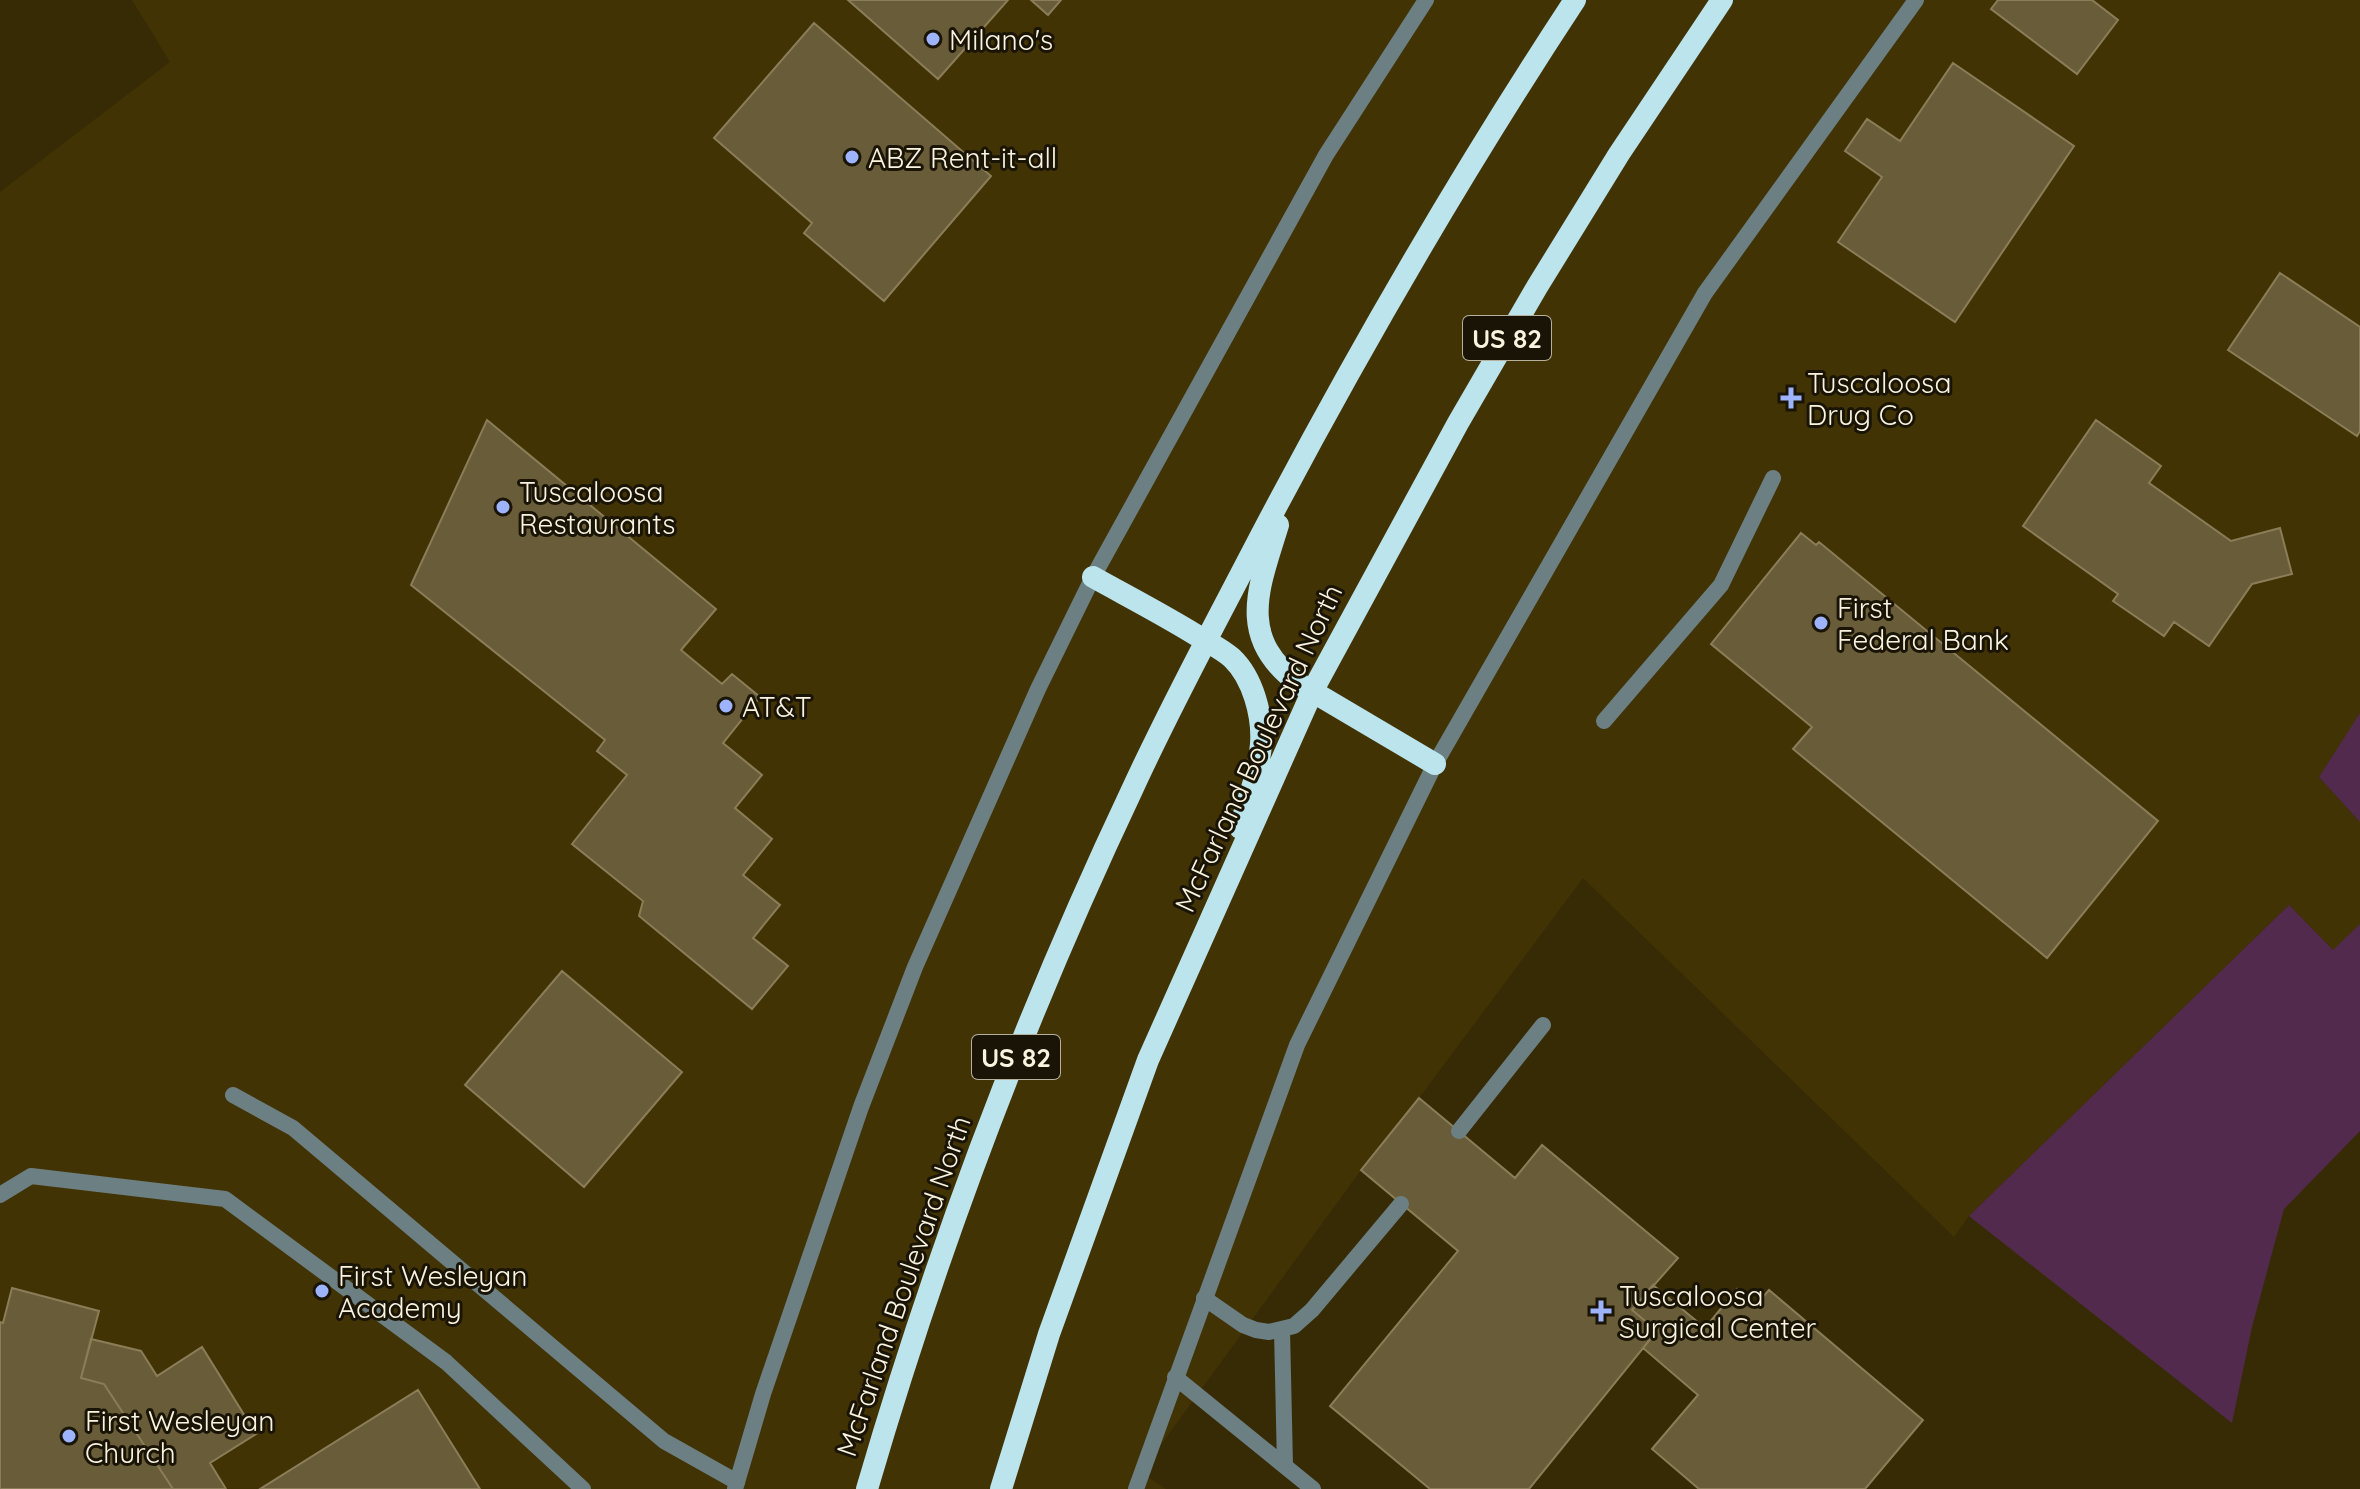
<svg xmlns="http://www.w3.org/2000/svg" width="2360" height="1489" font-family="Quicksand,sans-serif">
<style>
.built{fill:#423304}
.green{fill:#522a4e}
.building{fill:#695c39;stroke:#8a7d58;stroke-width:2}
.lines{fill:none;stroke-linecap:round;stroke-linejoin:round}
.service{stroke:#6c8084;stroke-width:16}
.minor{stroke:#6c8084;stroke-width:16}
.trunk{stroke:#bbe4ec;stroke-width:22}
.poi-dot{fill:#9db4fd;stroke:#191406;stroke-width:3}
.labels{text-anchor:middle;dominant-baseline:central;stroke-width:6;stroke-linejoin:round;paint-order:stroke}
.shield{fill:#191406;stroke:#b6b09e;stroke-width:2}
.shield-label{font-size:26px;font-weight:bold;fill:#faf3df}
.poi-label{font-size:28px;fill:#faf3df;stroke:#191406;text-anchor:start}
.street-label{font-size:28px;fill:#faf3df;stroke:#191406}
</style>
<rect width="100%" height="100%" fill="#372b06"/>
<!-- built -->
<path class="built" d="M132,0H2360V714L2319,777L2360,822V924L2334,951L2289,905L1969,1216L1954,1237L1583,878L1419,1098L1361,1170L1141,1472L1166,1489H0V192L170,62Z"/>
<!-- green -->
<path class="green" d="M2360,713V822L2319,777Z
M2289,905L2333,950L2360,924V1131L2284,1209L2252,1327L2232,1423L1969,1216Z"/>
<!-- building -->
<path class="building" d="M848,0H1008L938,79Z
M1031,0H1061L1048,15Z
M1998,0H2092L2118,20L2077,74L1991,9Z
M814,23L991,176L884,301L804,233L812,223L714,138Z
M1953,63L2074,146L1955,322L1838,242L1882,177L1845,151L1867,119L1900,141Z
M2280,273L2360,327V431L2357,436L2228,350Z
M487,420L716,609L681,650L722,684L732,674L760,697L723,743L762,775L735,808L772,839L743,875L780,905L753,938L788,966L752,1009L639,916L643,901L572,844L627,775L597,751L605,740L411,585Z
M2096,420L2161,466L2149,483L2231,541L2280,528L2292,574L2252,584L2209,646L2174,622L2164,636L2113,601L2118,594L2023,526Z
M1801,533L1816,545L1819,542L2158,821L2047,958L1793,749L1812,727L1711,644Z
M562,971L682,1072L584,1187L465,1085Z
M1419,1098L1515,1178L1542,1145L1678,1258L1632,1310L1657,1331L1529,1489H1430L1330,1406L1458,1251L1361,1170Z
M1653,1285L1705,1328L1737,1289L1756,1305L1769,1290L1923,1420L1865,1489H1699L1652,1449L1698,1395L1643,1348L1657,1331L1632,1310Z
M12,1288L99,1311L81,1378L104,1384L173,1489H0V1322L3,1323Z
M91,1339L141,1351L157,1376L202,1347L256,1434L210,1463L226,1489H173L104,1384L81,1378Z
M418,1390L480,1489H260Z"/>
<g class="lines">
<!-- service -->
<path class="service" d="M1604,721L1721,585L1773,478
M233,1095L293,1128L664,1441L737,1482
M1459,1131L1543,1025
M0,1195L31,1176L225,1199L446,1362L583,1489
M1204,1298L1243,1325L1256,1330L1269,1332L1294,1326L1312,1310L1401,1204
M1282,1330L1285,1466
M1175,1377L1313,1489"/>
<!-- minor -->
<path class="minor" d="M735,1489L763,1394L861,1107L915,967L1038,689L1093,577L1326,155L1426,0
M1136,1489L1297,1045L1435,764L1705,293L1916,0"/>
<!-- trunk -->
<path class="trunk" d="M1278,525C1259,587 1236,637 1298,683L1435,764
M1093,577C1129,597 1166,616 1201,638C1211,644 1223,650 1232,658C1253,678 1263,716 1261,744C1259,773 1247,801 1240,828
M867,1489C937,1249 1025,1016 1132,790C1170,707 1214,626 1256,545C1354,358 1459,176 1575,0
M1001,1489L1049,1334L1148,1060L1313,690L1458,423L1537,287L1619,154L1722,0"/>
</g>
<!-- markers -->
<g class="poi-dot">
<circle cx="933" cy="39" r="8"/>
<circle cx="852" cy="157" r="8"/>
<path d="M1787 386h8v8h8v8h-8v8h-8v-8h-8v-8h8z"/>
<circle cx="503" cy="507" r="8"/>
<circle cx="1821" cy="623" r="8"/>
<circle cx="726" cy="706" r="8"/>
<circle cx="322" cy="1291" r="8"/>
<path d="M1597 1299h8v8h8v8h-8v8h-8v-8h-8v-8h8z"/>
<circle cx="69" cy="1436" r="8"/>
</g>
<g class="labels">
<!-- shield labels -->
<g class="shield">
<rect x="1463" y="316" width="88" height="44" rx="6"/>
<rect x="972" y="1035" width="88" height="44" rx="6"/>
</g>
<g class="shield-label">
<text x="1507" y="338">US 82</text>
<text x="1016" y="1057">US 82</text>
</g>
<!-- poi labels -->
<g class="poi-label">
<text x="949" y="39">Milano's</text>
<text x="868" y="157">ABZ Rent-it-all</text>
<text x="1807" y="382">Tuscaloosa<tspan x="1807" dy="32">Drug Co</tspan></text>
<text x="519" y="491">Tuscaloosa<tspan x="519" dy="32">Restaurants</tspan></text>
<text x="1837" y="607">First<tspan x="1837" dy="32">Federal Bank</tspan></text>
<text x="742" y="706">AT&amp;T</text>
<text x="338" y="1275">First Wesleyan<tspan x="338" dy="32">Academy</tspan></text>
<text x="1619" y="1295">Tuscaloosa<tspan x="1619" dy="32">Surgical Center</tspan></text>
<text x="85" y="1420">First Wesleyan<tspan x="85" dy="32">Church</tspan></text>
</g>
<!-- street labels -->
<g class="street-label">
<text transform="translate(1258 748) rotate(-65)">McFarland Boulevard North</text>
<text transform="translate(903 1286) rotate(-71)">McFarland Boulevard North</text>
</g>
</g>
</svg>
